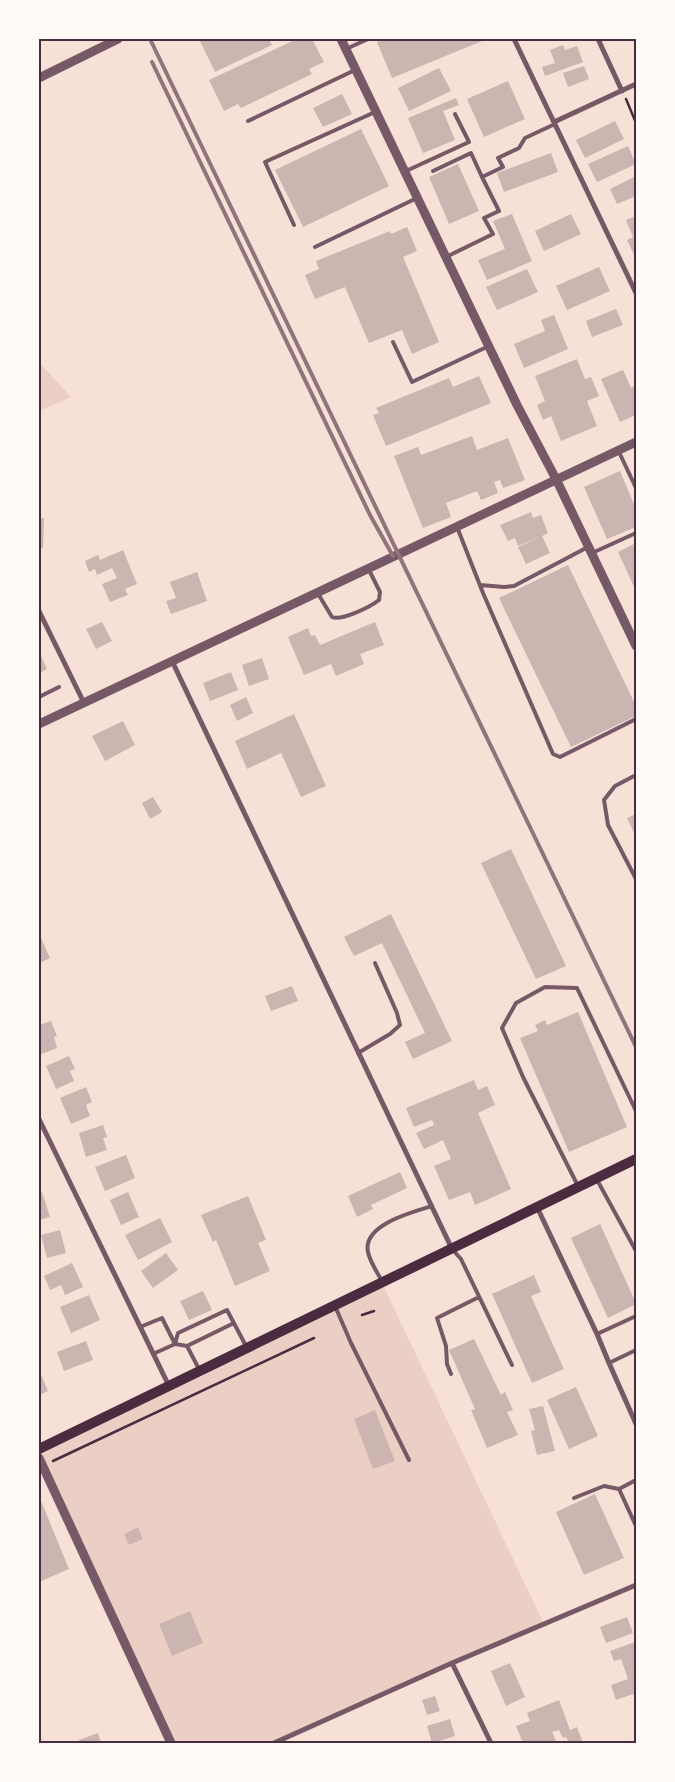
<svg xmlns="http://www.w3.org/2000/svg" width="675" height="1782" font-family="Literata,serif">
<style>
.green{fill:#ebcfc5}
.building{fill:#ccb4b1}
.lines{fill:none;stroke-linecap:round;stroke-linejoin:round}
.path{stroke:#4a2c40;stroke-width:2.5}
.service{stroke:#755966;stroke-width:4}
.minor{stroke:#755966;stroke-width:5}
.tertiary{stroke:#755966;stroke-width:9}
.secondary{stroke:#4a2c40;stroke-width:10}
.rail{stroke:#8f747c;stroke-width:4}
.neatline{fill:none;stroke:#4a2c40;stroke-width:2}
</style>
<rect width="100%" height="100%" fill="#f7e1d7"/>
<!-- green -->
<path class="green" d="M39,362L71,397L39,411Z
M382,1283L544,1624L274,1743H171L39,1458V1449Z"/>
<!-- building -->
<path class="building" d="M199,39H269L272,45L215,72Z
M297,39H312L324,62L309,69L312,74L241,108L238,104L224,111L209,80Z
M385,39H487L392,78L377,42Z
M563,45L565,50L577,46L583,62L545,76L542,67L555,63L550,50Z
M584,66L589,79L568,87L563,73Z
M439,68L451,91L409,111L398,88Z
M508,81L525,119L484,137L467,99Z
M342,94L352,114L323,127L313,108Z
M456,98L459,105L443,111L455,140L423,153L408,118Z
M615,121L624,139L585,158L576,140Z
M361,129L389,186L303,227L275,170Z
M628,146L636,164L597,182L588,164Z
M551,153L558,172L504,192L497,173Z
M458,164L479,211L449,224L429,177Z
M636,176V196L617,204L610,189Z
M512,214L532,261L487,280L478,260L505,249L493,221Z
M571,214L581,234L544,251L535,231Z
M636,216V259L627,240L633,237L626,220Z
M407,227L417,251L403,257L439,342L412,354L402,330L369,343L345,287L315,299L305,275L319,269L316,261L390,231L391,234Z
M599,267L610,291L567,310L556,286Z
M527,269L538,292L497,310L486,287Z
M616,309L623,325L592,337L586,321Z
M554,315L568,349L524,368L514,344L545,331L541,320Z
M577,359L585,379L591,377L599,396L587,401L597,426L561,441L551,416L543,420L537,405L545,401L535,376Z
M623,370L631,388L636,385V415L620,422L601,379Z
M479,376L491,403L386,446L373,415L379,413L376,408L449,378L453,387Z
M472,436L477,450L508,438L525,480L503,488L500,480L494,482L498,493L481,500L477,491L446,503L451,517L423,528L394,456L418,447L421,455Z
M620,471L636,509V527L607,539L584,487Z
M531,512L533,518L541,515L548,533L542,536L550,553L526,564L518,547L540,537L518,546L515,538L508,541L500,525Z
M39,518H44L43,548H39Z
M636,543V591L618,552Z
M123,550L137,584L125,589L128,595L110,602L102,584L117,578L112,568L97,575L95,569L89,572L85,561L98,555L100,560Z
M568,565L636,706V716L571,747L499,598Z
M197,572L207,601L171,614L166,601L176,598L170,582Z
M102,622L112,641L96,649L86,629Z
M375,622L384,645L360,654L364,664L336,676L331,664L304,675L288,637L308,628L311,636L315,635L320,645Z
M39,651L47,669L39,673Z
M262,658L269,679L249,686L242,665Z
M231,672L238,690L210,701L203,683Z
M246,697L253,713L237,721L230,705Z
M294,714L326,786L301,797L281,753L247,769L235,741Z
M123,721L135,745L105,761L92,736Z
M153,797L162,812L150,819L142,803Z
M636,814V837L627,818Z
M511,849L566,966L536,979L481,863Z
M391,914L452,1041L413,1059L405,1042L425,1033L382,943L354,956L344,937Z
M40,936L50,958L39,963V937Z
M292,986L298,1001L271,1011L265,996Z
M578,1012L627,1127L569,1152L520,1038L538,1031L535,1025L545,1020L547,1025Z
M51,1021L57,1036L54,1037L57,1048L39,1055V1025Z
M69,1056L75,1069L70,1071L74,1081L56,1089L46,1066Z
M474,1080L478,1090L487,1086L495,1105L478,1113L511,1189L475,1205L470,1192L449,1200L434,1166L451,1159L443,1140L424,1149L416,1133L434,1125L432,1120L414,1127L406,1108Z
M86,1087L92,1102L86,1105L90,1116L71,1124L60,1098Z
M103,1125L107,1137L103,1138L107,1150L86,1157L79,1133Z
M126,1155L135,1178L105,1191L95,1167Z
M400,1172L407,1188L371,1205L373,1209L357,1217L348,1196Z
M42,1192L50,1217L39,1220V1193Z
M128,1192L139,1217L121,1225L110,1200Z
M248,1196L266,1240L258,1243L270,1271L235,1286L216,1240L213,1242L201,1215Z
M160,1218L172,1242L138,1260L125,1235Z
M600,1224L636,1303V1304L608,1318L571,1238Z
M60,1230L66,1253L47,1258L41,1235Z
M166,1253L178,1270L153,1288L141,1271Z
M72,1263L83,1287L65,1295L61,1285L50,1290L44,1276Z
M534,1275L541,1292L531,1296L564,1369L532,1383L492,1294Z
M203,1291L212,1310L189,1320L180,1301Z
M89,1295L100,1320L71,1333L60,1307Z
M474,1339L501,1395L505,1392L513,1410L507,1412L518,1435L487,1448L471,1410L475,1409L449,1350Z
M86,1341L93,1360L64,1371L57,1352Z
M39,1370L48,1391L39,1395Z
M576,1387L598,1436L569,1449L547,1400Z
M543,1406L555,1451L537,1455L531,1431L535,1430L529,1409Z
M375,1410L395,1461L373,1469L354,1419Z
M595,1494L624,1558L584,1575L556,1512Z
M39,1496L69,1569L39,1582Z
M138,1527L143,1539L129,1545L124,1534Z
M190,1611L203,1643L172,1656L159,1624Z
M627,1617L633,1633L606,1643L600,1627Z
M635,1642L636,1702L633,1694L616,1700L611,1685L628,1679L621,1659L614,1661L610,1651Z
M510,1663L525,1697L506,1706L491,1671Z
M435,1696L440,1711L427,1715L422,1700Z
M559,1700L570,1730L577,1727L583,1743H569L566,1737L563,1738L559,1730L552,1732L557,1743H523L516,1726L530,1721L527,1713Z
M450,1719L455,1736L432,1743L427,1726Z
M98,1733L101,1743H80L79,1740Z"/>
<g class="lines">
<!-- path -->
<path class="path" d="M626,99L636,123
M362,1315L374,1311
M53,1461L314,1338"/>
<!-- service -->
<path class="service" d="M346,49L368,39
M248,121L355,70
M406,171L469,142L455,114
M433,171L471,153L482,177
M294,225L265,162L375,112
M315,247L417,198
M446,257L493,234L484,218L499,211L482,177L503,167L498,158L519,148L525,138L555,124
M393,342L412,382L489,346
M619,452L636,488
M457,527L483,593L553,754L560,757L636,719
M592,553L636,533
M480,585L504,587L514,586L588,547
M317,592L332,617C342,621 370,607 379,600L380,592L368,568
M39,697L59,687
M636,775L615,786L604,800L608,825L636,879
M358,1053L390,1034L400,1025L397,1013L375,963
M596,1178L636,1251
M578,1186L523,1077L502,1028L516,1003L545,987L577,988L636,1111
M452,1249L461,1259L512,1365
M382,1281C377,1272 370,1262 368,1252C362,1225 412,1212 432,1206
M335,1306L351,1343L409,1460
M140,1327L162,1318L175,1344
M597,1334L636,1316
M175,1344L178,1333L227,1310L246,1346
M187,1346L200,1371
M153,1354L175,1344L187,1346L234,1323
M609,1363L636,1350
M451,1374L447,1364L446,1346L437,1318L479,1297
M636,1480L619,1489L636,1526
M574,1498L604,1486L619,1489"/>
<!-- minor -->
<path class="minor" d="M514,39L636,293
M598,39L622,91
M554,122L636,84
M39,611L84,703
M172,661L452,1249
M39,1119L169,1386
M537,1207L597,1334L609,1363L636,1424
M452,1663L491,1743
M274,1743L452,1663L636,1585"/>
<!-- tertiary -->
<path class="tertiary" d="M341,39L517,405L557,481L636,646
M39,78L118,39
M39,724L636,442
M39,1458L171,1743"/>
<!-- secondary -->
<path class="secondary" d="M39,1449L636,1159"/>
<!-- rail -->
<path class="rail" d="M150,39L636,1047
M152,62L370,515L393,556"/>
</g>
<!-- border -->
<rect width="675" height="1782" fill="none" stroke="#fffaf5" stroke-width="80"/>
<rect x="40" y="40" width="595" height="1702" class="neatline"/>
</svg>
